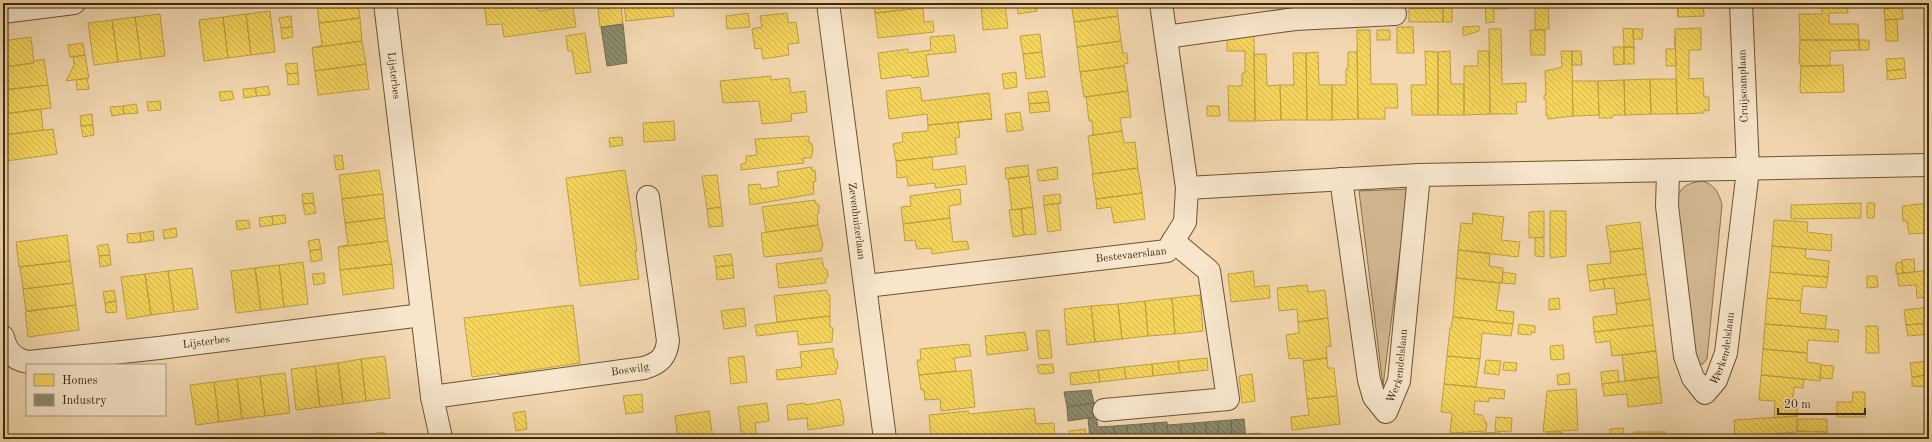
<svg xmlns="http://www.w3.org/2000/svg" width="1932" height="442" font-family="'Old Standard TT',serif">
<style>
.grass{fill:#d4ba94;stroke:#89724d}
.homes{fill:url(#homes-back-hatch);stroke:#bfa142}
.industry{fill:url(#industry-back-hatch);stroke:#756e4f}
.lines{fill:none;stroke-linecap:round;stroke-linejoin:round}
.minor-casing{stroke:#6b5531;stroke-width:24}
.minor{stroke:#f7e6cc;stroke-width:22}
.labels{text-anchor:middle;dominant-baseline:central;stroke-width:4;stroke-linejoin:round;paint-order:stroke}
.street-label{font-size:11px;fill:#3e2906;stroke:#f7e6cc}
</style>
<defs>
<pattern id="homes-back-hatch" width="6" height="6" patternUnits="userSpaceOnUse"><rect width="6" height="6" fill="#f6d55c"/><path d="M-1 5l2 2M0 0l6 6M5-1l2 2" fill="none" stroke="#d4b74e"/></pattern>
<pattern id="industry-back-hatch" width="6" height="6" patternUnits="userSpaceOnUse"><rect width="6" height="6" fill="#8c8c6e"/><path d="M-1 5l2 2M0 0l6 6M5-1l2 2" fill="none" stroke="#747258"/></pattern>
</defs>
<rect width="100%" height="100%" fill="#f3d8b1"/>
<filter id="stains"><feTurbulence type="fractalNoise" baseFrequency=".005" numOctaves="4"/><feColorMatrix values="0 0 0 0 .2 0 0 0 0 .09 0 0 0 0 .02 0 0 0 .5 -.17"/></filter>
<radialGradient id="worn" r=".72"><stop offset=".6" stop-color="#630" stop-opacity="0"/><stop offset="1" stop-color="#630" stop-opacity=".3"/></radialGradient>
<!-- grass -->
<path class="grass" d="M1703,181C1715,185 1719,193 1722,205L1707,359L1703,364H1699L1695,361L1674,207C1680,187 1683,184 1703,181Z
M1408,189L1383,386L1359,191Z"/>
<!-- homes -->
<path class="homes" d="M317,3H358L360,18L319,23Z
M484,3H537L538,11L573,7L576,27L504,37L502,24L487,25Z
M624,3H672L674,16L626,21Z
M874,3H911V9L875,13Z
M1027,3H1036L1037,11L1018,14L1017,5Z
M1071,3H1116L1118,16L1074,22Z
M1435,3H1443V8H1435Z
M1443,3H1452V22H1443Z
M1485,3H1494V22L1486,23Z
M1495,3H1508V9H1495Z
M1535,3H1548L1549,29L1535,30Z
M1615,3H1626V5L1615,6Z
M1668,3H1678V17L1677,5H1668Z
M1678,3H1703L1704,16L1678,17Z
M1822,3H1847L1848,13H1829V24H1858L1859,40H1800L1799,14H1822Z
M1005,4L1008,28L983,30L981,6Z
M621,7L623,24L600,27L598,9Z
M1902,7L1903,19L1885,20L1884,9Z
M923,8L924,22L933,21L934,32L878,38L875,13Z
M1435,8H1443V22H1409V9Z
M270,11L275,52L251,55L246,14Z
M748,13L750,27L727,29L726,16Z
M787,13L788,23L796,22L799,43L788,44L789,55L763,59L761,48L755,49L752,29L762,27L760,16Z
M160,14L165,56L141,59L135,17Z
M246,14L251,55L228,58L223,17Z
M291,16L292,27L281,28L279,18Z
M1118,16L1121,41L1077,47L1074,22Z
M135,17L141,59L118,62L112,20Z
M223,17L228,58L204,61L199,20Z
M360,18L362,41L312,48L322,45L319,23Z
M1897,19L1898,41H1886L1885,20Z
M112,20L118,62L94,65L88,23Z
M1479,26V31L1463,36V27Z
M292,27L293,37L282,39L281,28Z
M1397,27H1413L1414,53H1397Z
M1623,28L1633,29L1634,47H1624Z
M1701,28V50H1689V79L1703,78L1704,97H1709V111L1704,110V113L1677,114L1675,29Z
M1489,29H1501L1502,84L1526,83V102H1516L1517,114H1490Z
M1633,29H1643L1642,39H1633Z
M1357,30H1370L1371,84H1397L1398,108H1385V119H1358Z
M1377,30H1390V40H1377Z
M1530,30H1545V55H1531Z
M585,33L591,72L576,74L572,51H568L566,36Z
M1040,34L1042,52L1023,54L1020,36Z
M954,35L956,52L926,55L929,76L912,78L911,75L881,79L878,53L908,49V53L931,50L930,37Z
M1254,35L1255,121H1229L1228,86H1242V73H1245V51H1227V38Z
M1675,36L1676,66H1666V49H1675Z
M31,37L34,63L3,67V41Z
M1800,40H1859V50L1830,51V66H1801V64H1799Z
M1859,40H1869V50H1859Z
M362,41L366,64L315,71L312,48Z
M1121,41L1123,53H1127L1128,63L1124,64V66L1080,72L1077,47Z
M83,43L85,55L70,57L68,45Z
M1613,47H1624V64L1614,65Z
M1624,47H1634V64H1624Z
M1425,51L1438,52V115H1412L1411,85H1426Z
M1450,51L1451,84H1464V115H1438V52Z
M1478,51H1489L1490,114L1464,115V66H1478Z
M1561,51H1572L1573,116L1548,119V116H1546V99H1544V95H1546L1545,71L1562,67Z
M1572,51H1581L1582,65H1572Z
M1042,52L1045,77L1026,79L1023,54Z
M1318,52L1319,85H1332V120H1307L1306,53Z
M1348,52H1357L1358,119L1332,120V85H1346V69H1348Z
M1293,53H1306L1307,120H1281L1280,85H1294Z
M1254,54H1266L1267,86L1280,85L1281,120L1255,121Z
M84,55H85L89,78L66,81L74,65L73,57Z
M1904,58L1905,69L1887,71L1886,59Z
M44,59L48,85L3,90V67L34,63V61Z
M297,63L298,73L287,74L285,64Z
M366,64L369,89L318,95L315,71Z
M1843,65L1844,92L1801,93L1800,90L1801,66Z
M1124,66L1128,91L1084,97L1080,72Z
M1905,69L1906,78L1887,80V71Z
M1016,72L1017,87L1004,89L1002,74Z
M298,73L299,84L288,85L287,74Z
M771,76V80L789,78L791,93L805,91L807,112L791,114L792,121L762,124L759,101L723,103L720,81Z
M87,78L89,89L77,90L76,80Z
M1650,79H1676L1677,114H1651Z
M1650,79L1651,114L1625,115L1624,80Z
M1624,80L1625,115H1613L1612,118H1599L1598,81Z
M1572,81H1598L1599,115L1573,116Z
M48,85L51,108L3,114V90Z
M268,86L270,95L257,96L255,88Z
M920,87L922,101L989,93L992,119L928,125L927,114L889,119L886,91Z
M255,88L257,96L244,98L243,89Z
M232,91L234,99L221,101L219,92Z
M1047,91L1049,102L1029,104L1028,93Z
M1128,91L1131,117L1120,118L1122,131L1093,135L1092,121H1089L1086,97Z
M160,101L161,110L148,111L147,102Z
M1049,102L1050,111L1030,113L1029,104Z
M136,104L138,113L124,114L123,106Z
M123,106L124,114L112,116L110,107Z
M1207,106H1219L1220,116H1207Z
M41,109L43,130L3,135V114Z
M1020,112L1023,130L1007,132L1005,114Z
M92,114L93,125L81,126L80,116Z
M992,119L958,122L960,137L955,138L957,154L896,161L893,144L903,142L902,133L928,131V125Z
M674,121L675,140L644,142L643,123Z
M93,125L94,135L83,137L81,126Z
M53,129L57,154L6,161L3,135Z
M1122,131L1124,143L1135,142L1138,168L1093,174L1088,136Z
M809,136V142L812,144L813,151L811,158H803L804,163L741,170V164L746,163V156L757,155L755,139Z
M622,137L623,145L610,147L609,138Z
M342,155L344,169L336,170L334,156Z
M932,157L933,170L965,166L967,184L935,188V183L908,186L907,177L897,178L896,161Z
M1028,165L1029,176L1006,179L1005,168Z
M812,167V171L815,170L816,181L813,182L814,194L750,205L748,185L760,184L761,189L779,186L777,172Z
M1057,167L1058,179L1039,181L1037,170Z
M1138,168L1142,193L1096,199L1092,174Z
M379,170L383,194L342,199L339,175Z
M625,170L637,251H635L639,279L580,286L566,178Z
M717,175L721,207L707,209L702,176Z
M1029,176L1033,207L1012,210L1008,179Z
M960,189L961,204L949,206L950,218L903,224L901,207L911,206L910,196Z
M313,193L314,203L303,204L302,194Z
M1142,193L1145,219L1114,223L1111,207L1097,209L1096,199Z
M383,194L385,218L345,223L342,199Z
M1060,194L1061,203L1044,205L1043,196Z
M815,200L816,203L819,205V213L817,215L818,225L766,232L762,207Z
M314,203L316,213L305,215L303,204Z
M1061,203L1058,204L1061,230L1048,232L1044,205Z
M1861,203V218L1791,219V205Z
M1867,203H1875L1874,218H1867Z
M1929,203V244H1926V233L1909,234L1907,221H1903L1902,206Z
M721,207L723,226L709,227L707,209Z
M1033,207L1036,234L1024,235L1021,209Z
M1021,209L1024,235L1013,237L1009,210Z
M1544,211V237L1529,238V212Z
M1550,211H1566V256L1550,258Z
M1473,213L1504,217L1501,240L1520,242L1518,257L1458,250L1461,223L1472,224Z
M285,215L286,223L273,225L272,216Z
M272,216L273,225L260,227L259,218Z
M385,218L388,241L338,247L348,245L345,223Z
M950,218L953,242L967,241L969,249L932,254L931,248L917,249L915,240L905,241L903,224Z
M249,220L250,228L237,230L236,221Z
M1774,220L1808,222L1807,232L1832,235L1831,251L1772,246Z
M1640,222L1643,248L1610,252L1606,226Z
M818,225L823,245L821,251L764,257L761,233Z
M176,228L177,237L164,239L163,230Z
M153,231L154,240L141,242L140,233Z
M140,233L141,242L128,243L127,234Z
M67,235L70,261L19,267L16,242Z
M1544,237V257L1535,256V238Z
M319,239L321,249L310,251L308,241Z
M388,241L392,264L340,270L338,247Z
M108,244L110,255L99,256L97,246Z
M1926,244H1929V270Z
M1772,246L1806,249L1805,258L1829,261L1828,277L1770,272Z
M1643,248L1646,274L1589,281L1587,265L1611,263L1610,252Z
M321,249L322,260L311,262L310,251Z
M1458,250L1490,253L1489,266L1503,268L1502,283L1456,278Z
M731,254L733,265L716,267L714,256Z
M110,255L111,265L100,267L99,256Z
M822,258L824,268L827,270L828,277L825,280L826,283L779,288L776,264Z
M1914,259L1915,272L1903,273L1902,260Z
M70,261L73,283L23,289L20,267Z
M303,262L308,304L284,307L279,265Z
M1902,262L1903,273L1896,274V263Z
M392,264L394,288L343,295L340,270Z
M279,265L284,307L261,310L255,268Z
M733,265L734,278L717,280L716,267Z
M192,268L198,309L174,312L168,271Z
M255,268L261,310L236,313L231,271Z
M1929,270V297L1917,298L1916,285L1899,286L1897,274Z
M168,271L174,312L151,315L145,274Z
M1253,271L1255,287L1269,285L1270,298L1231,302L1228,274Z
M1503,272L1516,274L1515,284L1502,283Z
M1770,272L1828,277L1826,288L1803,286L1801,301L1767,298Z
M324,273L325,283L314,285L312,274Z
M145,274L151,315L127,319L121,277Z
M1646,274L1650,299L1616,304L1614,288L1605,289L1603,279Z
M1867,276H1877L1878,287L1867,288Z
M1456,278L1500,283L1496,310L1514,312L1513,324L1453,317Z
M1603,279L1605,289L1590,291L1589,281Z
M73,283L76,305L26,311L23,289Z
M1307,285L1308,292L1325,290L1328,318L1298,322L1297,309L1279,311L1277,288Z
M114,290L116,301L105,303L103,292Z
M827,290V293L830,295V316L777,322L774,296Z
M1200,295L1203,331L1175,334L1172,298Z
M1172,298L1175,334L1148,336L1145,301Z
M1559,298L1560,309L1549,310V299Z
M1767,298L1801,301L1800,313L1827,316L1825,329L1765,324Z
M1650,299L1653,325L1594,332L1593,317L1617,314L1616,304Z
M116,301L117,312L106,313L105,303Z
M1145,301L1148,336L1122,339L1118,304Z
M1118,304L1122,339L1095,342L1091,306Z
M76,305L79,330L28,337L25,312Z
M573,305L580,363L499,375L500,373L472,377L464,318Z
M1091,306L1095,342L1067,345L1064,309Z
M1929,307V323L1906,325L1904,310Z
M744,308L746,326L724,329L721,311Z
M830,316V327L833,328L832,342L799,345L797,331L757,336L755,325Z
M1453,317L1513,324L1511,336L1482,333L1480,359L1447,356L1450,328H1451Z
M1328,318L1331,346L1326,347L1327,358L1303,361L1302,358L1289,359L1286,335L1299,333L1298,322Z
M1929,323V334L1908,336L1906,325Z
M1519,324L1535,326V333L1531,332V335L1518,334Z
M1765,324L1839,330L1838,342L1808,340L1807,353L1763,349Z
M1653,325L1656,351L1612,356L1610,341L1596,343L1594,332Z
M1866,326H1878L1879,353H1866Z
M1049,330L1052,358L1039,359L1036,331Z
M1025,332L1028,350L987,355L985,336Z
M969,344L971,356L954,358L956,371L919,375L917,360H921L920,349Z
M1563,345L1564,359L1551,360L1550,346Z
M833,348L834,358L837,360L838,367L836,370V374L777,380L776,370L802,367L800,352Z
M1763,349L1807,353V362L1821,364L1820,381L1761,375Z
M1656,351L1659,377L1625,381L1622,355Z
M385,356L390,398L366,401L361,359Z
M744,356L747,382L731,384L728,358Z
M1447,356L1480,359L1476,387L1444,384Z
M1207,358L1208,370L1180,373L1178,361Z
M1327,358L1328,368H1334L1337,396L1307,399L1303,361Z
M361,359L366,401L343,404L338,363Z
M1486,360L1501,361L1499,375L1484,373Z
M1178,361L1180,373L1153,376L1152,364Z
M1927,361L1928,375L1912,377L1910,363Z
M1504,362L1517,363L1516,371L1503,370Z
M338,363L343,404L320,407L315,366Z
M1053,364L1054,373L1040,374L1038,371L1037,365Z
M1152,364L1153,376L1126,379L1124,367Z
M1821,365L1834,366L1832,379L1820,378Z
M315,366L320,407L296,410L291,369Z
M1124,367L1126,379L1100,382L1098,370Z
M971,370L975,407L941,411L940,399L925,400L924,390H921L919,375Z
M1098,370L1100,382L1071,385L1070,373Z
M1618,370L1619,382L1602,384L1601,372Z
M285,373L290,413L265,416L260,376Z
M1569,373L1570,384L1558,385L1557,375Z
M1252,374L1255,401L1242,403L1239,376Z
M1761,375L1804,379L1803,388L1794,387L1792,405H1797V416L1774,418L1775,401L1759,400Z
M1928,375L1929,387L1912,386V377Z
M260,376L265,416L242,419L237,379Z
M1659,377L1662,403L1628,407L1627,394L1604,396L1602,384Z
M237,379L242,419L219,422L214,382Z
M214,382L219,422L196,425L190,385Z
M1444,384L1505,390L1504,399L1489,398V402L1475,401L1474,414L1482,415L1487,424L1486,431L1450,433L1452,413L1441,412Z
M1576,389L1578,430L1543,432L1547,391Z
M1853,392H1865V417H1837V402H1852Z
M642,394L643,412L626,414L623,396Z
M1337,396L1340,424L1292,430L1291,417L1309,415L1307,399Z
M840,399L844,419L843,425L808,430L807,418L788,420L787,405L805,403V405Z
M767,403L769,421L755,423L757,439H742L738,407Z
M1034,408L1036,424L1054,423L1055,439H931L929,415L968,411L969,414Z
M525,411L527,429L516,431L513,413Z
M709,411L713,439H678L675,416Z
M1797,416V432L1735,437L1734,420Z
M1496,417L1512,418L1511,432L1495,431Z
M1798,419H1827V432L1797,431Z
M1623,428L1624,438L1611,439L1610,429Z
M1085,429L1086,439H1070L1069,431Z
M1797,431L1827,432V439H1797Z
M384,432L385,439H371V434Z
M1500,432V439H1439V437H1447V435Z
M1548,432H1562V439H1548Z
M1634,432H1665V439H1634Z
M1260,433V439H1249L1248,434Z
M371,434V439H358V435Z
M844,434L845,439H798L810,438Z
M1770,435H1797V439H1770Z
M1439,437V439H1407V438Z"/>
<!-- industry -->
<path class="industry" d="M623,24L627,63L607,66L601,27Z
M1091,390L1094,403L1067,407L1064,392Z
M1094,403L1096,417L1068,421L1067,407Z
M1096,417L1098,427L1114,426L1115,439H1090L1088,418Z
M1244,419L1246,439H1232L1231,420Z
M1231,420L1232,439H1219L1218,421Z
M1218,421L1219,439H1207L1206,422Z
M1167,422L1168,439H1155L1154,423Z
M1206,422L1207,439H1195L1194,423Z
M1154,423L1155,439H1142L1141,424Z
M1194,423L1195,439H1181V424Z
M1141,424L1142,439H1128L1127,425Z
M1181,424L1182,439H1168L1167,425Z
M1127,425L1128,439H1115L1114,426Z"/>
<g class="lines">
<defs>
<g id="minor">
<path id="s1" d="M385,3L432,397L440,433"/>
<path id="s2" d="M828,3L885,439"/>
<path d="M3,12L74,3"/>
<path d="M1166,37L1295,19L1395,14"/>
<path id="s3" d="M1668,172L1667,206L1685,356L1693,378L1705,393L1716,380L1726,353L1748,170L1741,3"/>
<path id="s4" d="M1341,179L1369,380L1374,397L1386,412L1399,381L1419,175"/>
<path d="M1187,188L1419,175L1929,165"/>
<path id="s5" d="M866,286L1167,251L1185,222L1187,188L1161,3"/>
<path id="s6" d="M3,337C6,351 14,360 29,362L159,348L422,315"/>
<path id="s7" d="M432,397L644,368C660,363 666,357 668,341L648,197"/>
<path d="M1104,410L1228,399L1209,271L1173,241"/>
</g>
</defs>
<!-- minor casing -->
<use href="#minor" class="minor-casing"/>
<!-- minor -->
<use href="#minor" class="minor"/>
</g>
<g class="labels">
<!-- street labels -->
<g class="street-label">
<text stroke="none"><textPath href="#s1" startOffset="73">Lijsterbes</textPath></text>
<text transform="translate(1744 86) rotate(-92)">Cruijscamplaan</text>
<text stroke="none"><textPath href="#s2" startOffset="220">Zevenhuizerlaan</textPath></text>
<text stroke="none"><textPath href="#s5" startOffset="267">Bestevaerslaan</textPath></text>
<text stroke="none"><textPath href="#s6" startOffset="217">Lijsterbes</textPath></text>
<text stroke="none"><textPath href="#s3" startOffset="277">Werkendelslaan</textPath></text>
<text stroke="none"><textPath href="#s4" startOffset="288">Werkendelslaan</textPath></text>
<text stroke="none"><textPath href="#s7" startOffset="200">Boswilg</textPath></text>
</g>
</g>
<!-- margin -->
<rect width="1932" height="442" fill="none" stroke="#f3d8b1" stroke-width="16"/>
<rect x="4" y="4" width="1924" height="434" fill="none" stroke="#3e2906" stroke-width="2"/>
<rect x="8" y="8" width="1916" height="426" fill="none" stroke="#3e2906"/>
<!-- legend -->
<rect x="26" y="364" width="140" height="52" fill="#f7e6cc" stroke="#ad9a7d"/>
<rect x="34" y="374" width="20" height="12" fill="#f6d55c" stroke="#ad9a7d"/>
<text x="62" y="384" font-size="12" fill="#3e2906">Homes</text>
<rect x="34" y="394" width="20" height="12" fill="#8c8c6e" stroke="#ad9a7d"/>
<text x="62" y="404" font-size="12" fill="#3e2906">Industry</text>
<!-- scale -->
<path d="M1778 408v6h87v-6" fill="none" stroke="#3e2906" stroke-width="2"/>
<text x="1784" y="408" font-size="12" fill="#3e2906" stroke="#f7e6cc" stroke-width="3" paint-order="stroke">20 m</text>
<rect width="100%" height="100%" filter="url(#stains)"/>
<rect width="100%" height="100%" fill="url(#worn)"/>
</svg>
